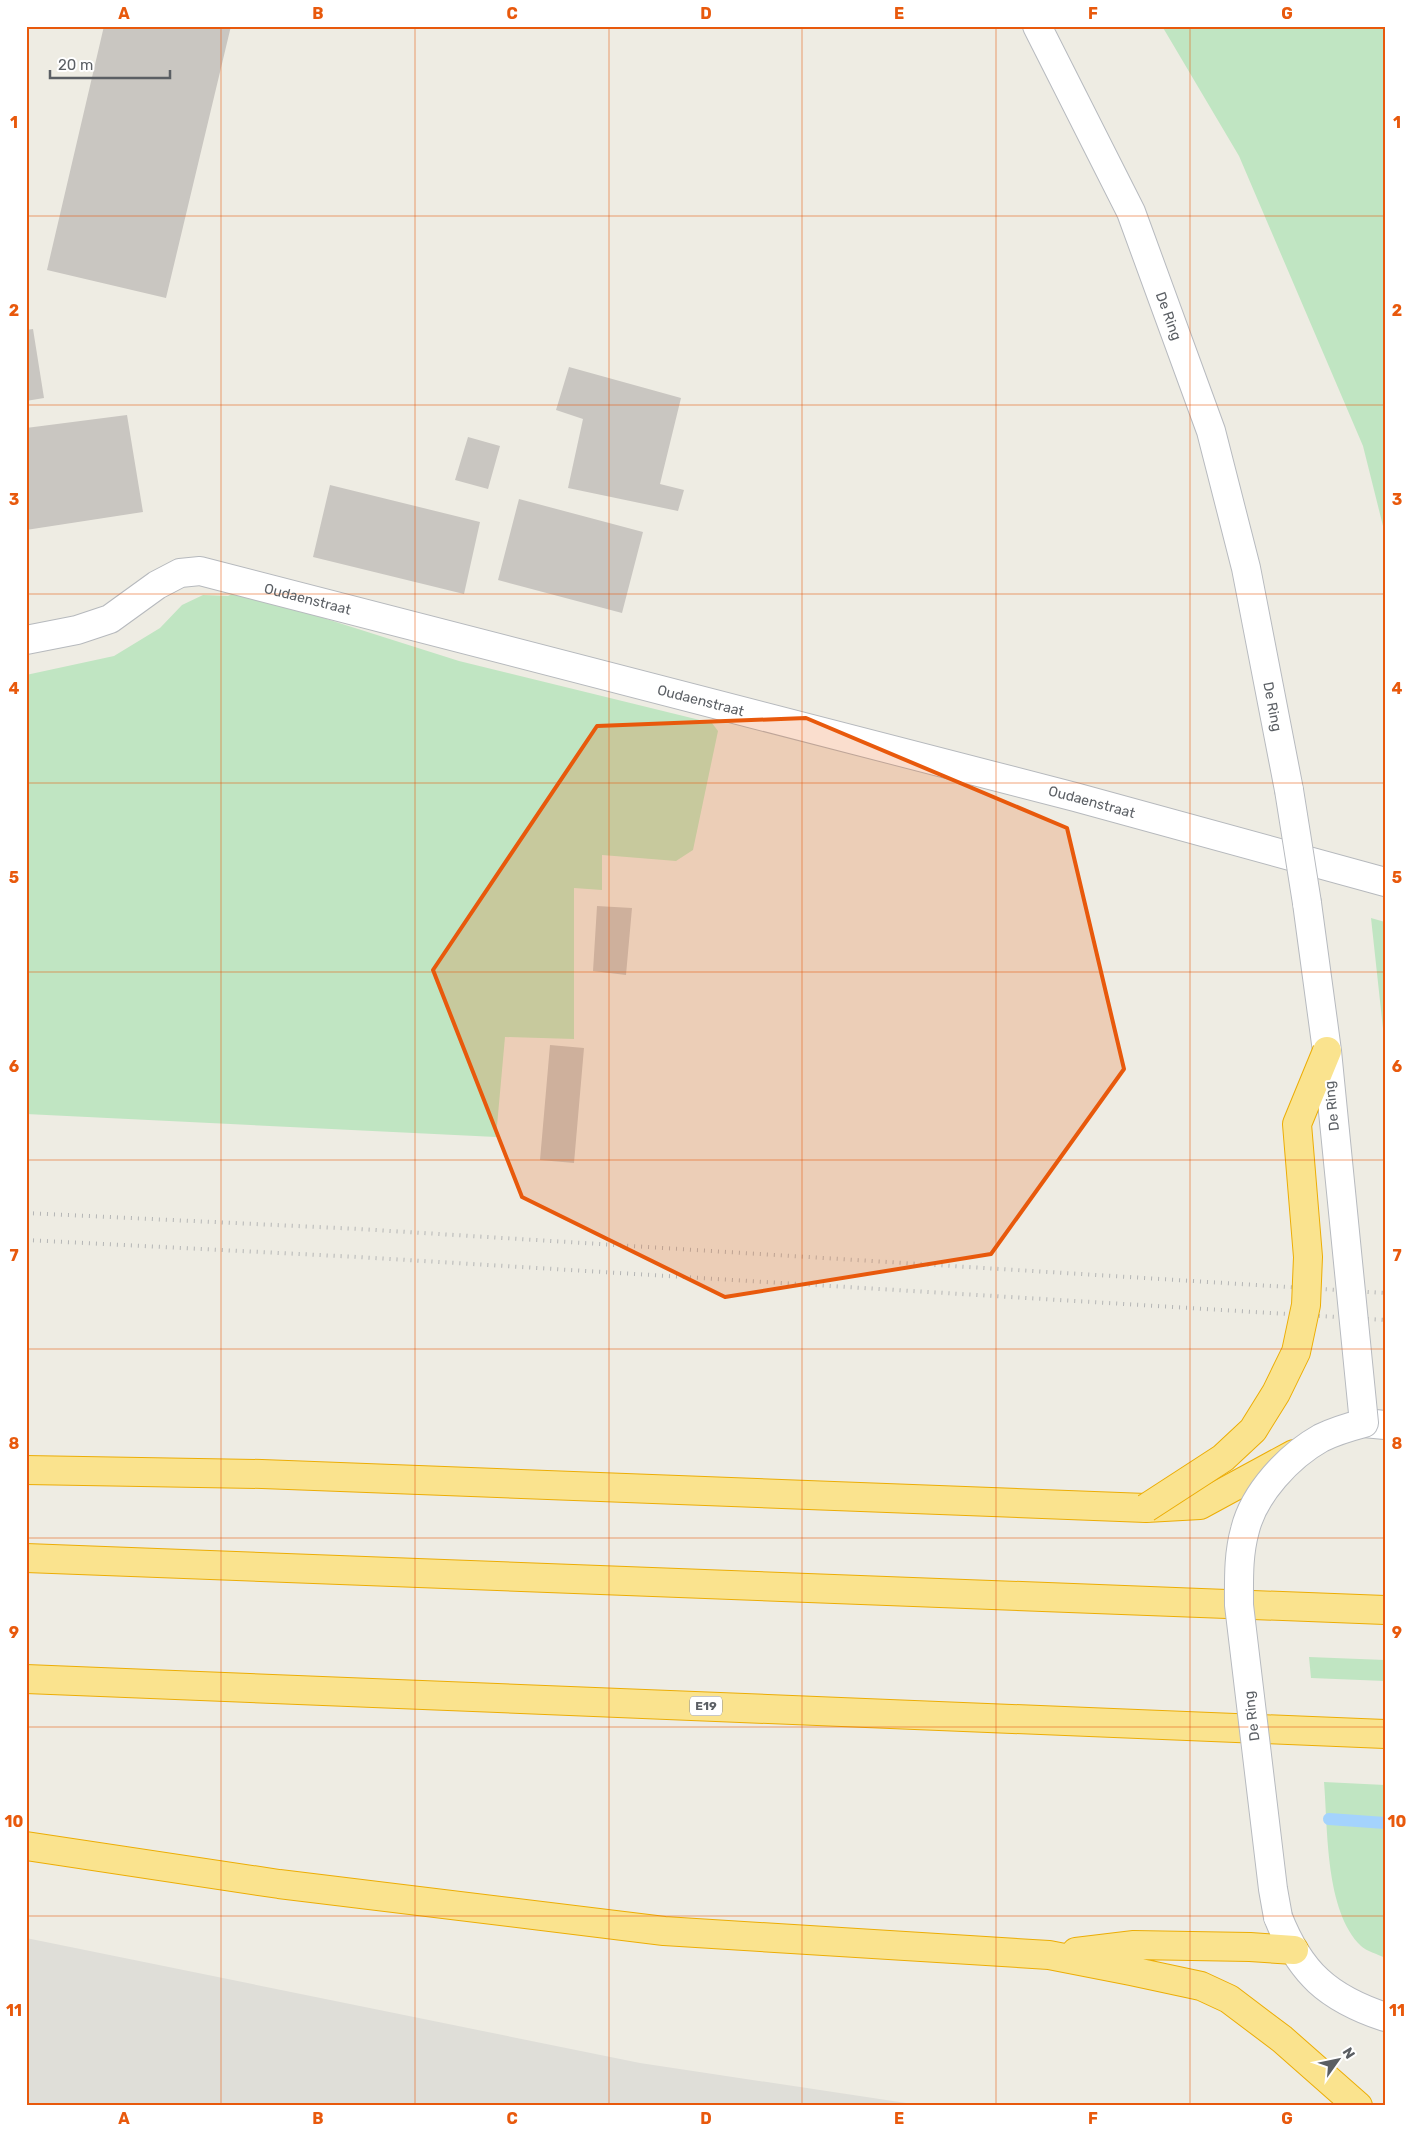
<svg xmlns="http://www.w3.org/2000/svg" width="1411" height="2132" font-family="Rubik,sans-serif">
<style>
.industrial{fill:#dfded8}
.green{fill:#c0e5c2}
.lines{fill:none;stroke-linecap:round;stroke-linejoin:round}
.stream{stroke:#a4d3fd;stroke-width:12}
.building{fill:#c9c6c1}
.minor-casing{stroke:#b6b9bd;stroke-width:30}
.secondary-casing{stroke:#b7babf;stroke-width:30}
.motorway-casing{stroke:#ecad05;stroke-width:30}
.minor{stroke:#fff;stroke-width:28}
.secondary{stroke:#fff;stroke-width:28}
.motorway{stroke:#fae38e;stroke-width:28}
.rail{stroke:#b4b5b5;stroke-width:4;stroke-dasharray:1 6;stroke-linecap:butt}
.secondary-bridge-casing{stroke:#b7babf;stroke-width:30;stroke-linecap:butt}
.motorway-bridge-casing{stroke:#ecad05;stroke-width:30;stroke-linecap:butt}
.secondary-bridge{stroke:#fff;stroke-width:28}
.motorway-bridge{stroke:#fae38e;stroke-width:28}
.marked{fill:#e8590c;fill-opacity:0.2;stroke:#e8590c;stroke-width:4;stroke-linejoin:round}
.grid{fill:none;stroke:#e8590c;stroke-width:1;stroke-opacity:0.55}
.labels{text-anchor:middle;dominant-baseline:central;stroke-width:4;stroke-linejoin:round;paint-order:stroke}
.shield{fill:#fff;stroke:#8c8f92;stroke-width:1}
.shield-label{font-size:12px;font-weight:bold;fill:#5b5f64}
.street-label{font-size:14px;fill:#5b5f64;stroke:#fff}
.neatline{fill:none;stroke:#e8590c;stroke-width:2}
.grid-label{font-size:16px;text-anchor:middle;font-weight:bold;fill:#e8590c}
</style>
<rect width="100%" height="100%" fill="#eeece3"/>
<!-- industrial -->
<path class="industrial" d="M26,1938L640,2063L926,2106H26Z"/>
<!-- green -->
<path class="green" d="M1162,26H1385V534L1363,446L1239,156Z
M238,591L459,661L712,723L718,731L693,850L676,861L602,855V890L574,888V1039L505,1037L496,1137L26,1114V675L114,656L160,628L182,605L203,595L228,596Z
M1371,918L1385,922V1047Z
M1309,1657L1385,1660V1681L1311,1678Z
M1324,1782L1385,1785V1958C1378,1954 1366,1951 1361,1946C1325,1911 1328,1830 1324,1782Z"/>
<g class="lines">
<!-- stream -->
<path class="stream" d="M1329,1819L1385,1823"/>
</g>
<!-- building -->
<path class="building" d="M104,26H231L166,298L47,270Z
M33,329L44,398L26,401V330Z
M569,367L681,398L660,484L684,490L678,511L568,488L583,419L556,410Z
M127,415L143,512L26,530V428Z
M468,437L500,446L488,489L455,480Z
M330,485L480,522L464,594L313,557Z
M519,499L643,532L622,613L498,580Z
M597,906L632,908L626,975L593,971Z
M550,1045L584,1048L574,1163L540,1160Z"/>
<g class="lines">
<defs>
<g id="minor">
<path id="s1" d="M26,640L77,630L110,619L157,585L180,573L200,571L1075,797L1385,882"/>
</g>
<g id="secondary">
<path id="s2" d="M1037,26L1131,212L1211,431L1246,568L1289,790"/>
<path d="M1307,903L1327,1051"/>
<path d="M1364,1423L1385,1425"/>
<path d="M1278,1917C1300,1973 1328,1998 1385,2017"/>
</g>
<path id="motorway" d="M26,1470L262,1474L1146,1508L1200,1505L1294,1454
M26,1558L1385,1610
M26,1679L1385,1734
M26,1846L279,1884L664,1931L1049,1955L1131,1971L1201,1986L1229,1999L1282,2039L1358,2106
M1076,1952L1134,1945L1250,1947L1294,1950"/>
</defs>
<!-- minor casing -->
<use href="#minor" class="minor-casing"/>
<!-- secondary casing -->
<use href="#secondary" class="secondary-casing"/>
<!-- motorway casing -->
<use href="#motorway" class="motorway-casing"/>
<!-- minor -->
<use href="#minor" class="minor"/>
<!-- secondary -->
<use href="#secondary" class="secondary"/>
<!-- motorway -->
<use href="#motorway" class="motorway"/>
<!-- rail -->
<path class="rail" d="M26,1213L359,1229L1385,1293
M26,1240L358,1257L1385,1320"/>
<defs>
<path id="secondary-bridge" d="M1289,790L1307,903
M1278,1917L1273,1889L1239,1605C1239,1580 1238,1555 1245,1530C1254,1493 1289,1456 1321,1438C1335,1431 1349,1427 1364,1423L1327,1051"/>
<path id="motorway-bridge" d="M1146,1508L1223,1458L1253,1430L1276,1393L1296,1352L1306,1305L1308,1257L1297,1124L1327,1051"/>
</defs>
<!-- secondary-bridge casing -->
<use href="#secondary-bridge" class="secondary-bridge-casing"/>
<!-- motorway-bridge casing -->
<use href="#motorway-bridge" class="motorway-bridge-casing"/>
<!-- secondary-bridge -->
<use href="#secondary-bridge" class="secondary-bridge"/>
<!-- motorway-bridge -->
<use href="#motorway-bridge" class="motorway-bridge"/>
</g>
<!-- marked area -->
<path class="marked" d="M806,718L1067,828L1124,1069L991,1254L725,1297L522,1197L433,970L597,726Z"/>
<!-- grid -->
<path class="grid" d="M221,26V2106M415,26V2106M609,26V2106M802,26V2106M996,26V2106M1190,26V2106M26,216H1385M26,405H1385M26,594H1385M26,783H1385M26,972H1385M26,1160H1385M26,1349H1385M26,1538H1385M26,1727H1385M26,1916H1385"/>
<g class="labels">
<!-- shield labels -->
<rect class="shield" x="690" y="1696.5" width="32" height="19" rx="4"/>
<g class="shield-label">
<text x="706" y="1706">E19</text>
</g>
<!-- street labels -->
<g class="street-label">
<text stroke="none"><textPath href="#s2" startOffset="319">De Ring</textPath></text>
<text stroke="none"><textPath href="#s1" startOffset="302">Oudaenstraat</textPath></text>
<text stroke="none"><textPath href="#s1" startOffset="708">Oudaenstraat</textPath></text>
<text stroke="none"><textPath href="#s2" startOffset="724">De Ring</textPath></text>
<text stroke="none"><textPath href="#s1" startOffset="1112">Oudaenstraat</textPath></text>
<text transform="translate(1332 1106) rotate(-96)">De Ring</text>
<text transform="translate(1252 1716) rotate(-97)">De Ring</text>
</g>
</g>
<!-- border -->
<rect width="1411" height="2132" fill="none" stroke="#ffffff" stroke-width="55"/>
<!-- north arrow -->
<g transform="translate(1338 2060) rotate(57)" stroke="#ffffff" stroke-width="4" paint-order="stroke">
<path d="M0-4L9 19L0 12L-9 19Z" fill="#5b5f64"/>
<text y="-8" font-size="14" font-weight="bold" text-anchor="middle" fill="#5b5f64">N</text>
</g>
<!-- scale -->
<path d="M50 70v8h120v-8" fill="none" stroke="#5b5f64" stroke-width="2.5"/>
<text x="58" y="70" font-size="15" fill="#5b5f64" stroke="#ffffff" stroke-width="4" paint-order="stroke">20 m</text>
<rect x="28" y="28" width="1356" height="2076" class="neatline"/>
<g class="grid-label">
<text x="124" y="19">A</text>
<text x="318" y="19">B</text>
<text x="512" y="19">C</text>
<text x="706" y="19">D</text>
<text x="899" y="19">E</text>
<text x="1093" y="19">F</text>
<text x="1287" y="19">G</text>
<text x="14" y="128">1</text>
<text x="1397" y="128">1</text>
<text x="14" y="316">2</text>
<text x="1397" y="316">2</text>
<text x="14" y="505">3</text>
<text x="1397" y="505">3</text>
<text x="14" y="694">4</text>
<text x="1397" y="694">4</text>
<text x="14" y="883">5</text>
<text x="1397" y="883">5</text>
<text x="14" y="1072">6</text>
<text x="1397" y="1072">6</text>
<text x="14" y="1261">7</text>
<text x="1397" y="1261">7</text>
<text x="14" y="1449">8</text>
<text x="1397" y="1449">8</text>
<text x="14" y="1638">9</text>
<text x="1397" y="1638">9</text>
<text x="14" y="1827">10</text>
<text x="1397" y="1827">10</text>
<text x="14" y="2016">11</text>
<text x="1397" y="2016">11</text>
<text x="124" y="2124">A</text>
<text x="318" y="2124">B</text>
<text x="512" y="2124">C</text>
<text x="706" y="2124">D</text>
<text x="899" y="2124">E</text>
<text x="1093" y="2124">F</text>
<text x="1287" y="2124">G</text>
</g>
</svg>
